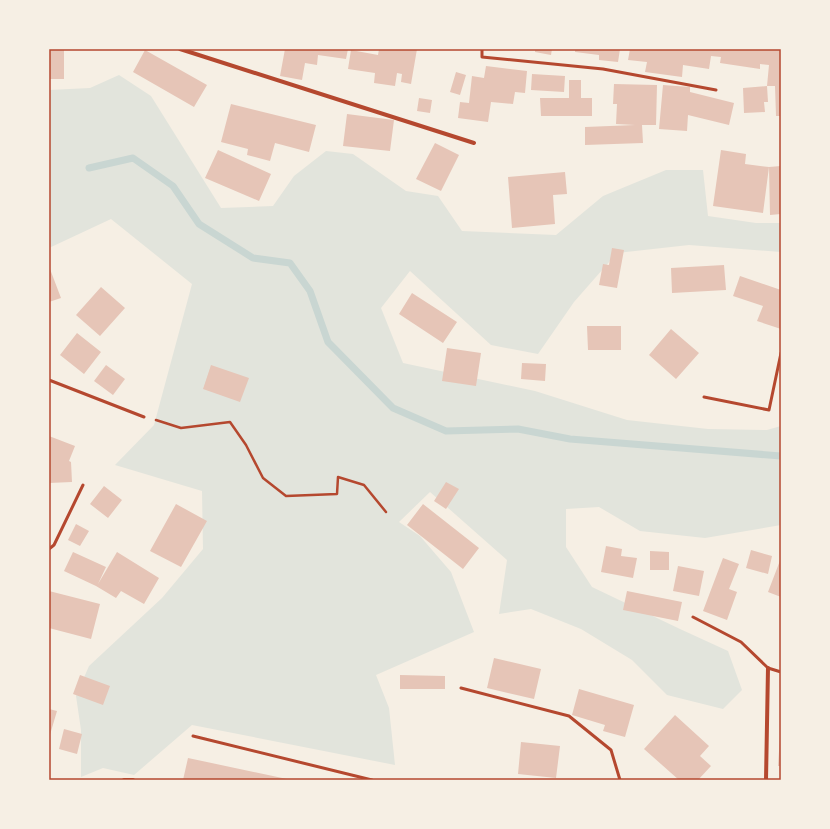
<svg xmlns="http://www.w3.org/2000/svg" width="830" height="829" font-family="Mulish,sans-serif">
<style>
.green{fill:#e2e4dc}
.lines{fill:none;stroke-linecap:round;stroke-linejoin:round}
.stream{stroke:#c9d6d2;stroke-width:7}
.building{fill:#e6c5b7}
.path{stroke:#b5482f;stroke-width:2.5}
.service{stroke:#b5482f;stroke-width:3}
.minor{stroke:#b5482f;stroke-width:4}
.neatline{fill:none;stroke:#b5482f;stroke-width:1.5}
</style>
<rect width="100%" height="100%" fill="#f6efe4"/>
<!-- green -->
<path class="green" d="M119,75L151,96L221,208L273,206L294,176L326,151L353,154L406,191L438,196L462,231L556,235L603,196L666,170H703L708,216L756,223H781V252L689,245L617,253L574,302L538,354L491,345L410,271L381,308L403,363L535,391L627,420L708,429L767,430L781,426V525L705,538L640,531L599,507L566,509V547L592,587L680,629L728,651L742,690L723,709L667,695L632,660L581,629L531,609L499,614L507,560L430,492L399,522L420,536L451,572L474,632L376,675L389,708L395,765L192,725L134,775L103,768L81,777V730L76,696L89,666L162,598L203,549L202,491L115,465L154,425L192,284L111,219L49,248V90L90,88Z"/>
<g class="lines">
<!-- stream -->
<path class="stream" d="M89,168L133,158L173,186L199,224L253,258L290,263L310,291L328,342L393,408L446,431L518,429L570,439L781,456"/>
</g>
<!-- building -->
<path class="building" d="M49,49H64V79H49Z
M285,49H348L346,59L318,55L317,65L305,63L302,80L280,76Z
M379,49H417L411,84L401,82L402,74L397,73L395,86L374,83L375,73L348,69L351,50L378,55Z
M535,49H552L551,55L535,52Z
M575,49H620L618,62L599,60V55L575,52Z
M630,49H781V116H776L775,86H767L768,102H764L765,112L744,113L743,88L767,86L769,65L760,64V69L720,63L721,57L711,56L709,69L683,65L682,77L645,72L647,62L628,60Z
M145,50L207,85L194,107L133,72Z
M486,66L527,71L525,93L515,92L513,104L491,102L488,122L458,118L460,102L469,103L472,76L484,78Z
M456,72L466,75L460,95L450,92Z
M532,74L565,76L564,92L531,90Z
M569,80H581V98H592V116H541L540,98H569Z
M614,84L657,85L656,125H642L643,143L585,145V127L635,125L616,124L617,104H613Z
M663,85L690,87V92L734,103L729,125L688,115L687,131L659,129Z
M419,98L432,100L430,113L417,111Z
M231,104L316,125L309,152L275,143L270,161L247,155L248,149L221,142Z
M347,114L394,120L390,151L343,146Z
M435,143L459,155L441,191L416,179Z
M218,150L271,174L259,201L205,178Z
M721,150L746,154L745,164L769,167L781,166V214L770,215L769,167L763,213L713,206Z
M565,172L567,194L553,195L555,224L512,228L508,177Z
M612,248L624,250L617,288L599,285L603,264L609,265Z
M724,265L726,290L672,293L671,268Z
M50,269L61,298L49,302V270Z
M740,276L781,290V329L757,321L763,306L733,296Z
M101,287L125,308L100,336L76,315Z
M412,293L457,322L443,343L399,314Z
M587,326H621V350H588Z
M671,329L699,353L676,379L649,355Z
M77,333L101,352L84,374L60,355Z
M447,348L481,353L476,386L442,381Z
M522,363L546,364L545,381L521,379Z
M106,365L125,379L113,395L94,381Z
M211,365L249,378L240,402L203,389Z
M49,436L75,446L69,461L71,462L72,482L49,483Z
M446,482L459,489L446,509L434,501Z
M104,486L122,500L108,518L90,504Z
M176,504L207,521L181,567L150,551Z
M423,504L479,548L463,569L407,525Z
M76,524L89,531L80,546L68,540Z
M606,546L622,549L621,556L637,558L633,578L601,572Z
M751,550L772,556L768,574L746,568Z
M650,551L669,552V570H650Z
M73,552L106,567L98,584L117,552L159,578L144,604L121,591L116,598L96,586L64,571Z
M723,558L739,564L729,589L737,592L727,620L703,611Z
M781,558V597L768,592Z
M678,566L704,571L699,596L673,591Z
M49,591L100,604L91,639L49,628Z
M627,591L682,602L678,621L623,610Z
M494,658L541,669L534,699L487,688Z
M80,675L110,686L103,705L73,694Z
M400,675L445,676V689H400Z
M579,689L634,705L625,737L603,731L605,725L572,715Z
M49,709L57,711L49,738Z
M675,715L709,746L700,756L711,766L698,780H679L644,749Z
M64,729L82,734L77,754L59,749Z
M780,736H781V766H778Z
M521,742L560,746L556,778L518,774Z
M188,758L287,779V780H183Z"/>
<g class="lines">
<!-- path -->
<path class="path" d="M156,420L181,428L230,422L246,445L263,478L286,496L337,494L338,477L364,485L386,512"/>
<!-- service -->
<path class="service" d="M482,49V57L603,69L716,90
M49,380L144,417
M704,397L769,410L781,353
M49,549L54,545L83,485
M693,617L741,642L768,668L781,672
M461,688L569,716L611,750L620,780
M193,736L372,780"/>
<!-- minor -->
<path class="minor" d="M180,49L474,143
M124,780H133
M766,780L768,668"/>
</g>
<!-- border -->
<rect width="830" height="829" fill="none" stroke="#f6efe4" stroke-width="100"/>
<rect x="50" y="50" width="730" height="729" class="neatline"/>
</svg>
